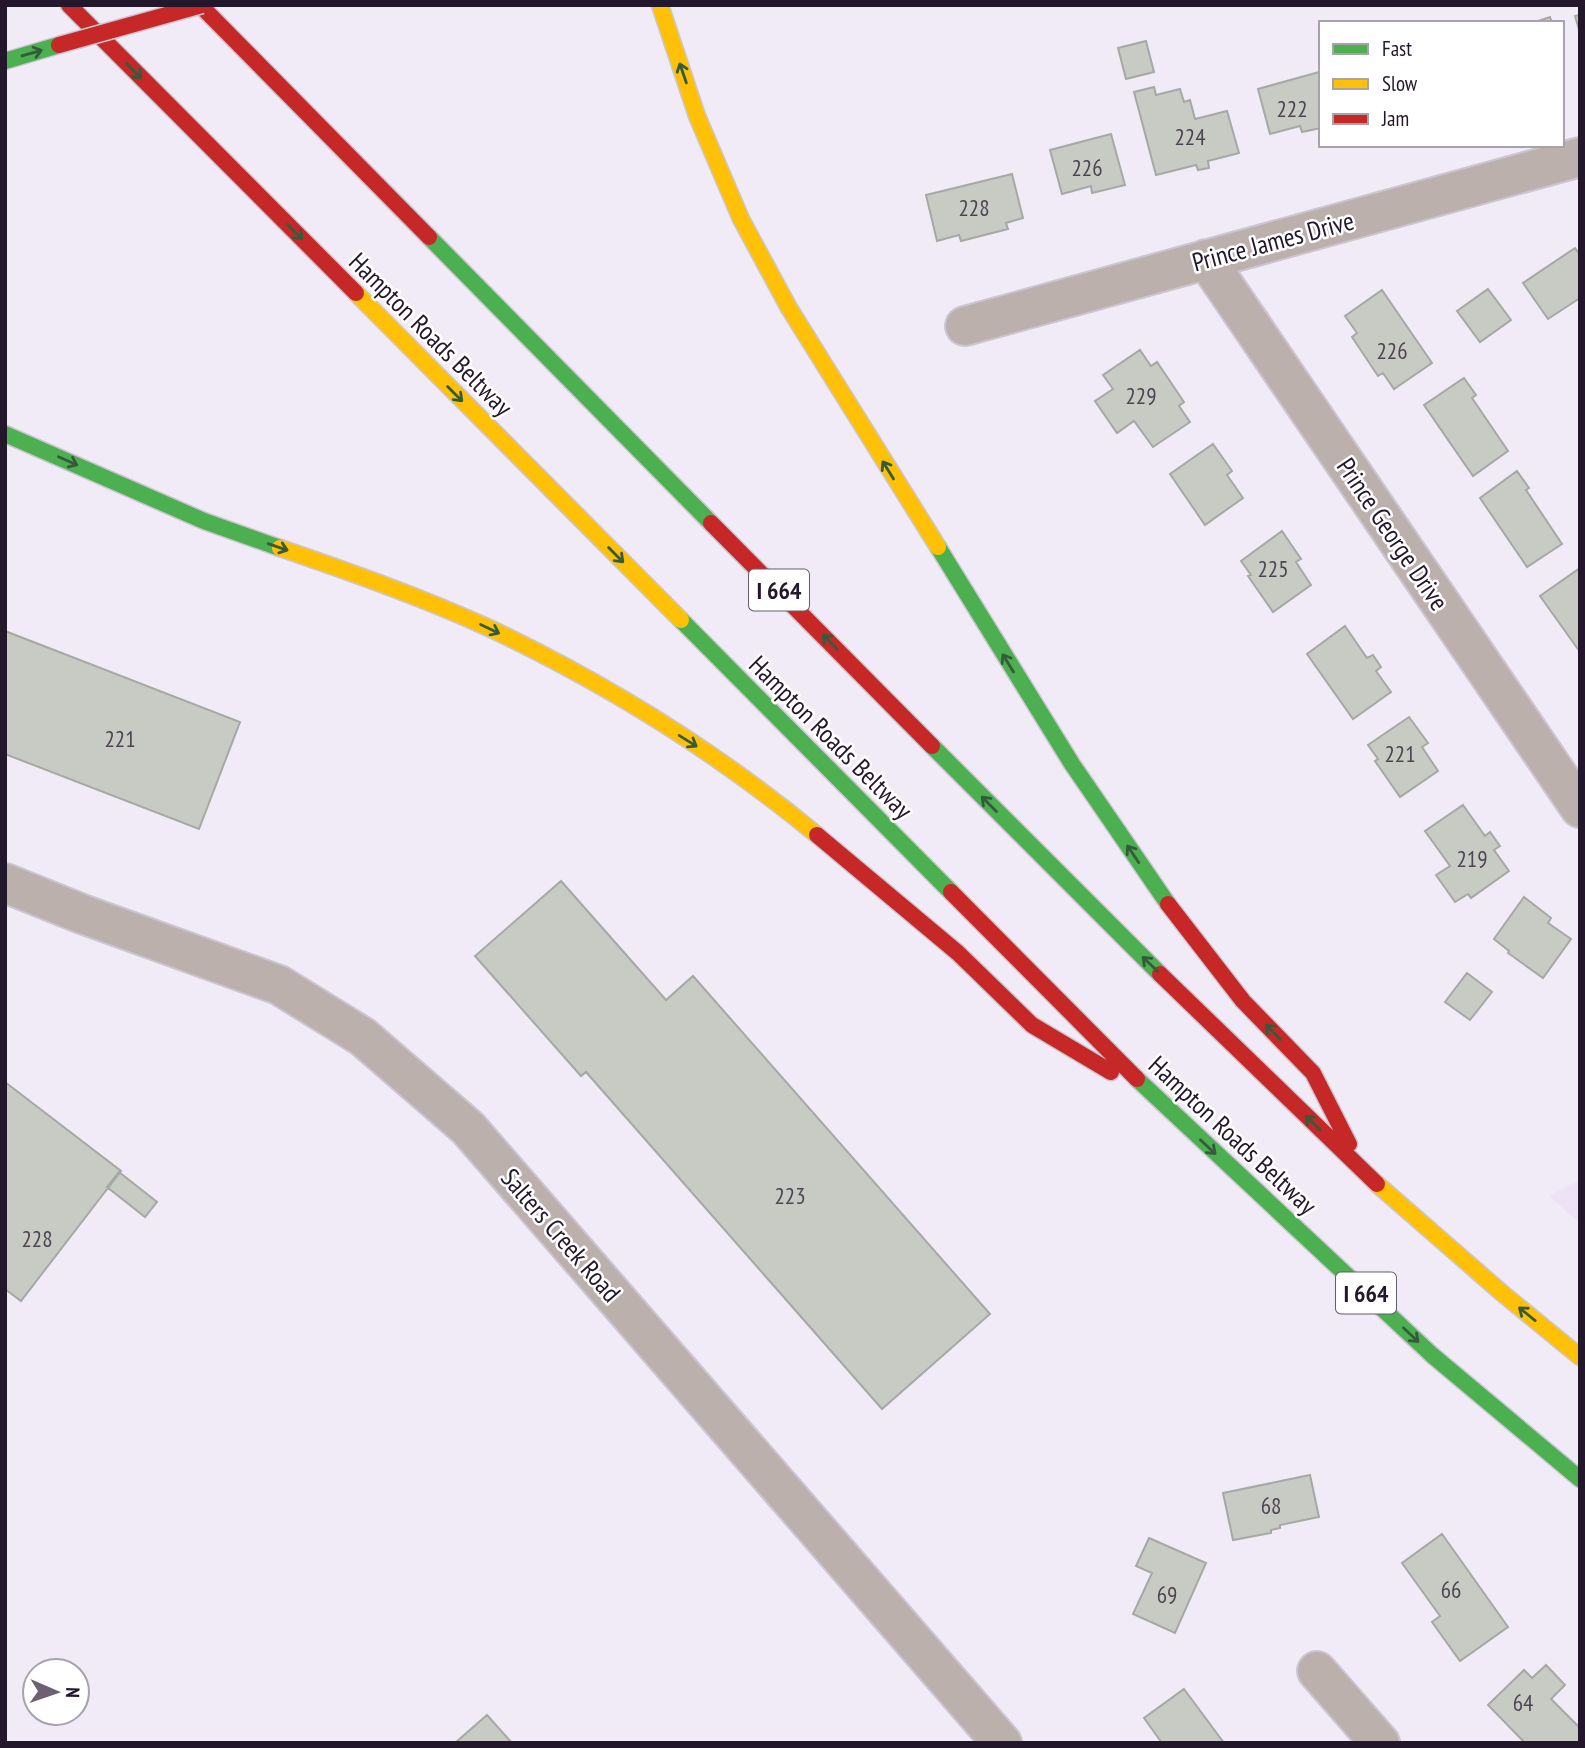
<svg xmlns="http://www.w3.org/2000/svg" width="1585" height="1748" font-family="'PT Sans Narrow',sans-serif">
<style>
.built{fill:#ede2f6}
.building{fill:#c7cbc3;stroke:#a6a9a3;stroke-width:2}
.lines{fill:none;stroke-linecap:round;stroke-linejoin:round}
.street-casing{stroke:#ccc6d2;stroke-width:42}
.fast-casing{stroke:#ccc6d2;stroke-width:19}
.slow-casing{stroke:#ccc6d2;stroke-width:19}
.jam-casing{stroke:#ccc6d2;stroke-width:19}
.street{stroke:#bbb0ac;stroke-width:38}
.fast{stroke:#4caf50;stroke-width:16}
.slow{stroke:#ffc107;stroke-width:16}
.jam{stroke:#c62828;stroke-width:16}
.jam-bridge-casing{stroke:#ccc6d2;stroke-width:19;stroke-linecap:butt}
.jam-bridge{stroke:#c62828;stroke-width:16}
.oneway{stroke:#355b3c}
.labels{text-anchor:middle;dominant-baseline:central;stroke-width:5;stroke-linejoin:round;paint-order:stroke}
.number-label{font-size:23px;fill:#4c4452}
.shield{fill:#fff;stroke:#655d6b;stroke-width:2}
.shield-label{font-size:24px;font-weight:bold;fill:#23172c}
.street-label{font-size:26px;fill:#23172c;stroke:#fff}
</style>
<rect width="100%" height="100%" fill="#f1ebf7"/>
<!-- built -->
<path class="built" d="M1580,1180V1223L1549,1196Z"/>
<!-- building -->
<path class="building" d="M1580,15V33L1575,16Z
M1550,17L1552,23H1532Z
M1146,41L1154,72L1126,79L1118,48Z
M1319,72L1321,128L1302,132L1300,126L1270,134L1258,89Z
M1154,87L1156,95L1180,89L1184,102L1190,100L1195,119L1227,111L1239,153L1208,161L1209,168L1198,170L1196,165L1156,175L1134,92Z
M1111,134L1125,185L1092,193L1091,186L1062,194L1050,150Z
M1012,174L1023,218L1006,223L1008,229L961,241L959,235L937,241L926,195Z
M1575,248L1580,255V298L1548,319L1523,283Z
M1488,289L1511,320L1480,342L1457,311Z
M1382,290L1432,363L1394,389L1383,373L1378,376L1352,337L1357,333L1345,316Z
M1140,350L1151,366L1157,362L1184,402L1179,406L1190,422L1153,447L1134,421L1117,433L1095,401L1113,389L1103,375Z
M1464,378L1476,395L1472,398L1508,451L1473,476L1424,405Z
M1213,444L1232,471L1227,475L1243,498L1205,525L1170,474Z
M1517,471L1529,488L1526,490L1562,544L1527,567L1480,498Z
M1282,531L1301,559L1296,562L1311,585L1273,612L1248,576L1251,575L1241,561Z
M1580,568V652L1540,596Z
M1345,626L1367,658L1373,655L1381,667L1376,671L1391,692L1353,719L1307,654Z
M5,631L240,722L199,829L5,754Z
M1409,717L1428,743L1422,747L1438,771L1400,797L1375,761L1378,759L1368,745Z
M1463,805L1485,836L1490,832L1500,846L1494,850L1509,871L1471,898L1468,894L1455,902L1436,875L1450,866L1425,831Z
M561,881L666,1000L693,976L990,1314L882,1409L586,1072L581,1076L475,956Z
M1524,897L1551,918L1548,923L1571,939L1543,978L1508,953L1509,951L1494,939Z
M1467,973L1492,992L1470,1020L1445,1002Z
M5,1082L121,1171L21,1301L5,1289Z
M119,1172L157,1202L145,1217L107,1187Z
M1310,1475L1319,1517L1280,1525V1528L1271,1530V1533L1233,1540L1223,1493Z
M1442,1534L1508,1627L1460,1661L1432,1622L1440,1616L1402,1563Z
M1149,1538L1206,1563L1175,1633L1133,1614L1152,1573L1136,1566Z
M1546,1665L1565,1685L1551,1699L1580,1728V1743H1525L1488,1705L1524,1670L1532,1678Z
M1184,1689L1224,1743H1162L1144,1718Z
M487,1715L512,1743H455Z"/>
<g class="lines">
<defs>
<path id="street" d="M1206,259L1580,808
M965,326L1580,157
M5,883L82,914L279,985L363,1037L468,1128L1002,1743
M1317,1671L1380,1743"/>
<path id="fast" d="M5,61L59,45
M429,237L711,523
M5,434L204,521L280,548
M938,547L1072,764L1168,904
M681,620L951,892
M932,746L1160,974
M1137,1079L1432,1355L1580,1479"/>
<path id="slow" d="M660,5L697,116L741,219L789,308L938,547
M356,293L681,620
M280,548C350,572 421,597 489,628C605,683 718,753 817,835
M1377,1184L1502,1293L1580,1357"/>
<path id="jam" d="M69,5L356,293
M200,5L429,237
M711,523L932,746
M817,835L958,953L1032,1025L1111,1072
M951,892L1137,1079
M1168,904L1243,1001L1313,1073L1349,1144
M1160,974L1377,1184"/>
</defs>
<!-- street casing -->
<use href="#street" class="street-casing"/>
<!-- fast casing -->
<use href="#fast" class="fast-casing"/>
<!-- slow casing -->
<use href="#slow" class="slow-casing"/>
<!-- jam casing -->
<use href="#jam" class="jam-casing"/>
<!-- street -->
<use href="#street" class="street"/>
<!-- fast -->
<use href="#fast" class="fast"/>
<!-- slow -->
<use href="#slow" class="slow"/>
<!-- jam -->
<use href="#jam" class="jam"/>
<defs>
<path id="jam-bridge" d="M59,45L202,5"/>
</defs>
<!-- jam-bridge casing -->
<use href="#jam-bridge" class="jam-bridge-casing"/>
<!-- jam-bridge -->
<use href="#jam-bridge" class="jam-bridge"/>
</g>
<!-- one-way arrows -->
<defs><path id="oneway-shaft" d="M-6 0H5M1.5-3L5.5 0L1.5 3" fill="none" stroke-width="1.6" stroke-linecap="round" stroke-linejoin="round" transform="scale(1.75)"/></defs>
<g class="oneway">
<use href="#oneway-shaft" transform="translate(32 53) rotate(-16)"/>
<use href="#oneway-shaft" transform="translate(134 71) rotate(45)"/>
<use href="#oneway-shaft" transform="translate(683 73) rotate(-109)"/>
<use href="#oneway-shaft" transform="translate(295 232) rotate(45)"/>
<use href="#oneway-shaft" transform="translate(455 394) rotate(45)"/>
<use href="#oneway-shaft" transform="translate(68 461) rotate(24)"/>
<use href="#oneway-shaft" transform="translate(888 470) rotate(-122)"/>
<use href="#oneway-shaft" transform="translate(278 547) rotate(19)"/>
<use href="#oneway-shaft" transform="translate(616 555) rotate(45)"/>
<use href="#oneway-shaft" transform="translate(490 629) rotate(26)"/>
<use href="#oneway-shaft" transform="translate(830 642) rotate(-134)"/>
<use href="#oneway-shaft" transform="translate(1008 663) rotate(-122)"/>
<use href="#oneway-shaft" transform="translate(688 741) rotate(32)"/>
<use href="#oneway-shaft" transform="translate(989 804) rotate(-135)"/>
<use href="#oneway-shaft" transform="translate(1133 854) rotate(-124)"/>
<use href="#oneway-shaft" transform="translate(1150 964) rotate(-136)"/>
<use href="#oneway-shaft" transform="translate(1273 1032) rotate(-134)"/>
<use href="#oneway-shaft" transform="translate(1313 1123) rotate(-136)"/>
<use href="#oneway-shaft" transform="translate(1208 1147) rotate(43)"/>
<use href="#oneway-shaft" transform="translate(1527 1314) rotate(-141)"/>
<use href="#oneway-shaft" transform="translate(1411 1335) rotate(43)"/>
</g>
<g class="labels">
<!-- number labels -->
<g class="number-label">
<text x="1292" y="108">222</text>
<text x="1190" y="136">224</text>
<text x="1087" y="167">226</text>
<text x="974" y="207">228</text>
<text x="1392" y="350">226</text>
<text x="1141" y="395">229</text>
<text x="1273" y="568">225</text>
<text x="120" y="738">221</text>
<text x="1400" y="753">221</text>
<text x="1472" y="858">219</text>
<text x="790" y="1195">223</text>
<text x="37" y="1238">228</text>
<text x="1271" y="1505">68</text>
<text x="1451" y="1589">66</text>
<text x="1167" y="1594">69</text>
<text x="1523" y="1702">64</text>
</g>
<!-- shield labels -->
<g class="shield">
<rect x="749" y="569.5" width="60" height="41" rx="5"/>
<rect x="1336" y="1272.5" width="60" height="41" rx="5"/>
</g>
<g class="shield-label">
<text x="779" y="590">I 664</text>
<text x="1366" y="1293">I 664</text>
</g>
<!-- street labels -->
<g class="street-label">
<text transform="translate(1273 241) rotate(-15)">Prince James Drive</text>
<text transform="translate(431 334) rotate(45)">Hampton Roads Beltway</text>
<text transform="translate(1393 534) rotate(56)">Prince George Drive</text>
<text transform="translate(831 737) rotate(45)">Hampton Roads Beltway</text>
<text transform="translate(1233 1135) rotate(43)">Hampton Roads Beltway</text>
<text transform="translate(561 1235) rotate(49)">Salters Creek Road</text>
</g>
</g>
<!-- border -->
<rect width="1585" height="1748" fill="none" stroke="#23172c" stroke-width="14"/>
<!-- legend -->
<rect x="1319" y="21" width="245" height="126" fill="#ffffff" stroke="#a7a2ab" stroke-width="2"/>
<rect x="1333" y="44" width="35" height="10" fill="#4caf50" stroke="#a7a2ab" stroke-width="2"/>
<text x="1382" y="56" font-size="21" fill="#23172c">Fast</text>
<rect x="1333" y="79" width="35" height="10" fill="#ffc107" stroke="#a7a2ab" stroke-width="2"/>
<text x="1382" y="91" font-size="21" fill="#23172c">Slow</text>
<rect x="1333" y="114" width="35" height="10" fill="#c62828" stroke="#a7a2ab" stroke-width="2"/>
<text x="1382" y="126" font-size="21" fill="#23172c">Jam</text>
<!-- north arrow -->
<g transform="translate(56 1692) rotate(92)"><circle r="33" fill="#ffffff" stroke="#a7a2ab" stroke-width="2"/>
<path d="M0-5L12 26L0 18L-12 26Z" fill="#6b6173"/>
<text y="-10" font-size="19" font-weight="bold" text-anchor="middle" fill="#23172c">N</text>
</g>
</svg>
